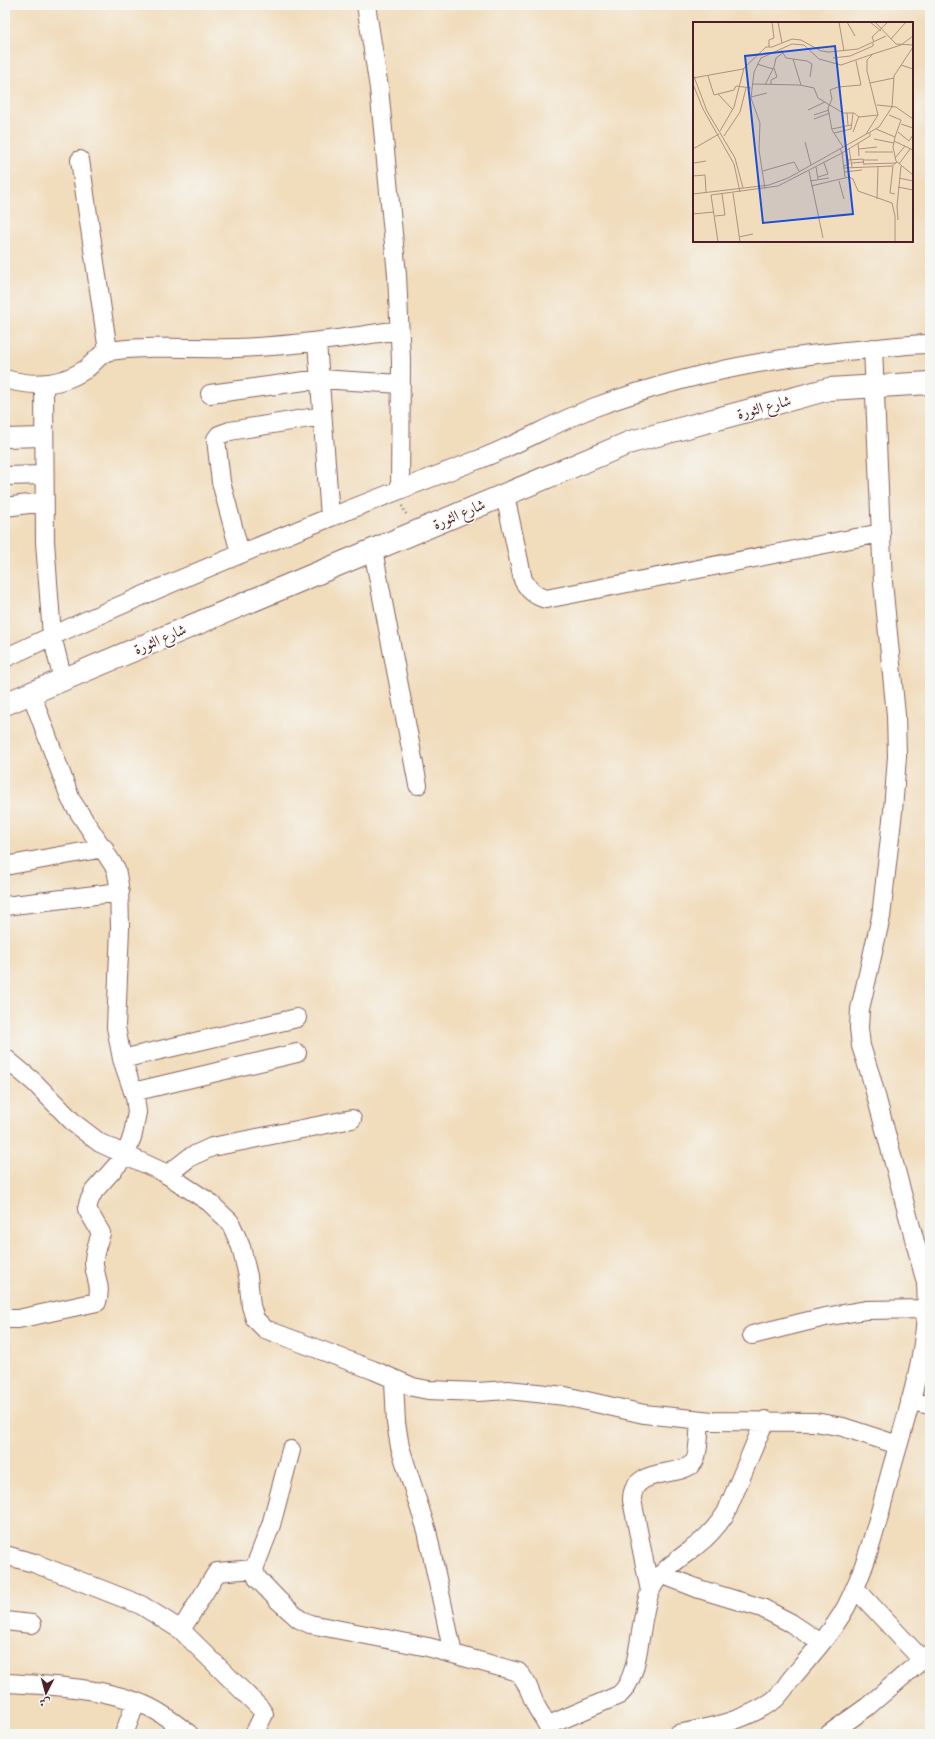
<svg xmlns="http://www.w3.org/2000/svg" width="935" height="1739" font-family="Alegreya,Amiri,serif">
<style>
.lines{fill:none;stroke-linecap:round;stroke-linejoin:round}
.minor-casing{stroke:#84615d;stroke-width:20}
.major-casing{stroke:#84615d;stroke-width:24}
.path{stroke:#84615d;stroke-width:2.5;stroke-dasharray:1 3;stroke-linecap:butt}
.minor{stroke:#fff;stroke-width:18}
.major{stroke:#fff;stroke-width:22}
.labels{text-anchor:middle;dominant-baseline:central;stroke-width:3;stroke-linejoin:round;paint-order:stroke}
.street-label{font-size:15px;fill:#4a1f2b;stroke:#f6f6f2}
.inset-road{fill:none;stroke:#ae9081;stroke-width:1}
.view{fill:#1d4ed8;fill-opacity:0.15;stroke:#1d4ed8;stroke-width:2}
.inset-edge{fill:none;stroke:#4a1f2b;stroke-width:2}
</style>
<rect width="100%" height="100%" fill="#f6f6f2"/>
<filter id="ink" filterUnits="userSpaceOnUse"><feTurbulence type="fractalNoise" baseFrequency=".025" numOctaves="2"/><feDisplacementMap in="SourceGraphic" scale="8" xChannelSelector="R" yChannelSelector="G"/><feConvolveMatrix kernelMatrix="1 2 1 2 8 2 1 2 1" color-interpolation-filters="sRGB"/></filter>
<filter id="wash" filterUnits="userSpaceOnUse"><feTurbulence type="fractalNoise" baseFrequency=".012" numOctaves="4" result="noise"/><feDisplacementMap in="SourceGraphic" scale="16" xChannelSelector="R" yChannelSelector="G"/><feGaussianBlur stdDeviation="0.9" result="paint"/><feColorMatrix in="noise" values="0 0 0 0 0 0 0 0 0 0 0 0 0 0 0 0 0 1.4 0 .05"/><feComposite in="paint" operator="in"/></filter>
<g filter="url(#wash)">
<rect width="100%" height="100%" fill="#f1dcbb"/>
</g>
<g filter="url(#ink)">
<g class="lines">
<defs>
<path id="minor" d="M366,5L379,88L397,275L401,360L400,489
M80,160L108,351
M317,342L330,517
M5,379C33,387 61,386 86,369C94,363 100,353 110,351C152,345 195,349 237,348C292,346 345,338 399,330
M210,394L320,379L401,384
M5,438L43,437
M5,476L44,475
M505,495L523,580C529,590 534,596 546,599L881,533
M5,507L44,502
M373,550L418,785
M240,553L221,482L216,439L219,435L230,431L322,416
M5,658L52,636L45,542L44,385
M63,680L52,636C192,572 335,514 480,459C519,444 556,422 595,407C683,375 776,356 869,349C889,347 910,344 930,344
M5,866L104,848
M5,906L120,892
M5,1058L34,1082L75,1124L100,1143L163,1172L209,1202L230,1222L241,1247L248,1276L251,1306L255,1319L265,1329L373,1370L413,1387L428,1390L478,1392L508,1390L565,1396L644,1414L712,1421L815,1422L843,1427L898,1445
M122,1059L297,1018
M133,1092L297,1053
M167,1175L190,1157L212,1147L352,1119
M5,1319H18L97,1302C102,1286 95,1278 94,1264C93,1254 98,1243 101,1233L87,1209L89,1201L94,1191L126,1155L133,1134L137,1112L135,1097L122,1059L116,1027L120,928L119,885L116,869L71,800L31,693
M752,1335L825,1317L866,1310L927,1309
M394,1381L396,1423L400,1447L427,1531L453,1654
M910,1401L930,1405
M291,1450L271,1525L254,1569L257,1578L278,1600L299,1619L310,1624L428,1647L518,1672C528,1681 530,1694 536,1706C541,1716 548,1723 551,1734
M5,1555L34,1563L141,1605L181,1630L260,1708L264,1714L254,1734
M661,1574L699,1589L762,1608L791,1623L821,1643
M855,1588L923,1661
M650,1591L632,1500C632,1466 679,1478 693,1463C699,1457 699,1429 700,1420
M5,1621L32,1624
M181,1630L217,1572L254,1569
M5,1683C51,1685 110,1688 151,1708C165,1715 177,1725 189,1734
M549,1725L619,1695C642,1676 638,1621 650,1592C659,1570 680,1559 697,1545C709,1536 718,1525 726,1513L765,1420
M124,1734L136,1702
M678,1734C712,1727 745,1721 774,1700C780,1695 786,1686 791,1679C809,1658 833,1631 846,1607C869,1563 879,1514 892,1467C909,1407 930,1346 926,1283L871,1077L861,1046L859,1028L860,1009L881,917L893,811L897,756L896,715L883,583L873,348
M829,1734L867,1707L930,1653"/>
<path id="major" d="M5,704L631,442L829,389L930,383"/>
</defs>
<!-- minor casing -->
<use href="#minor" class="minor-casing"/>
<!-- major casing -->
<use href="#major" class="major-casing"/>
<!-- path -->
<path class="path" d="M402,506L407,516"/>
<!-- minor -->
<use href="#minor" class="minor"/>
<!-- major -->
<use href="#major" class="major"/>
</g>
</g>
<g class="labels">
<!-- street labels -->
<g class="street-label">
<text transform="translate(764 407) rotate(-15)">شارع الثورة</text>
<text transform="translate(459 514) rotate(-23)">شارع الثورة</text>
<text transform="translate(160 639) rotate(-23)">شارع الثورة</text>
</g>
</g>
<!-- overview -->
<g transform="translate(693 22)">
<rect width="220" height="220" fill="#f1dcbb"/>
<path class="inset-road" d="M85,0L89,21M146,0L151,29M154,0L162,14M177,0L188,9M182,0L203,22L220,23M198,17L213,0M181,20L179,15L195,0M76,25V18L81,16L79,0M88,28L93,36L114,39L119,42L117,55M140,36L157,34L180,24V21M100,37L108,63M64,42L80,47M208,43L220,47M0,52L14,89L42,136L50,166M15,54L21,73L41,68L43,64L58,66M0,56L50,47L73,25H79L99,17L108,18L128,29L136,30L165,27L193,14M177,61L201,56M0,62L10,87L41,142L47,170M59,62L107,63L121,66L125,76L150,91H161L166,95L185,93M78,62V58L84,55L81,46M72,63L81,45L83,36L90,31M25,72L40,88M58,75L74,71M184,83L203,85L220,97M115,88L132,80M154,91L155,103M121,93L136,88M196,93L208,98L202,115M121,97L137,91M208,102L220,106M139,107L158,103M183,107L202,115L200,125L203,139L220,153M27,109L41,85L51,46M160,110L166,94M205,110L216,119L220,113M141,111L158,107L160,91M173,112L185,93L174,49V38L180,32L208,23L220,14M31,114L47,90L53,66M181,117L201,121M201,119L220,128M112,120L118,143M165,121L166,134M150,125L139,108L135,86L139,77L137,68L145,65L168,63L163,39M156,126L159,145M0,127L26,112M166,127L184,125M172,130H200M202,136L212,124M155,138L170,137L171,143M170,138H185M1,141L13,139M159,141L171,140M171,142L203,141M206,142L217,127M151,144L156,142L153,128M200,144L197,171L202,172M123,145L125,157M151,146L199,144L204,140M70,149L101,140L106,149M116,149L130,216M151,150L169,148M0,154L12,153L13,170M125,155L135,152L131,141M152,155L149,131L177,114V111M206,156L220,159M117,159L136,156M146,159L151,177M118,164L156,155L160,157L165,169L199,181L202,194V220M205,165L220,168M72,167L66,128L67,101L58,76L61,50L68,36L99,22L111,23L126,37L148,43L180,32M40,171L47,220M0,172L76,163L95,156L186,105L199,85L201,54L220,25M18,173L85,164L149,131L147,127M18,173L25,220M184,177L185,145M0,192L21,190M22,194L32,193L29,172M205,198L204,184L208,144M46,215L60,212"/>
<path class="view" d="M142,24L160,192L70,201L52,34Z"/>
<rect width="220" height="220" class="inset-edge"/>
</g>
<!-- margin -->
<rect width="935" height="1739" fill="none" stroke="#f6f6f2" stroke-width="20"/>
<!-- north arrow -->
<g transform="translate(46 1693) rotate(186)" stroke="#f6f6f2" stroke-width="3" paint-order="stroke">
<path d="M0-3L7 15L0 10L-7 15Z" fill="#4a1f2b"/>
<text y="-6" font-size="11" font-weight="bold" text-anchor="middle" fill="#4a1f2b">ش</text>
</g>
</svg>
